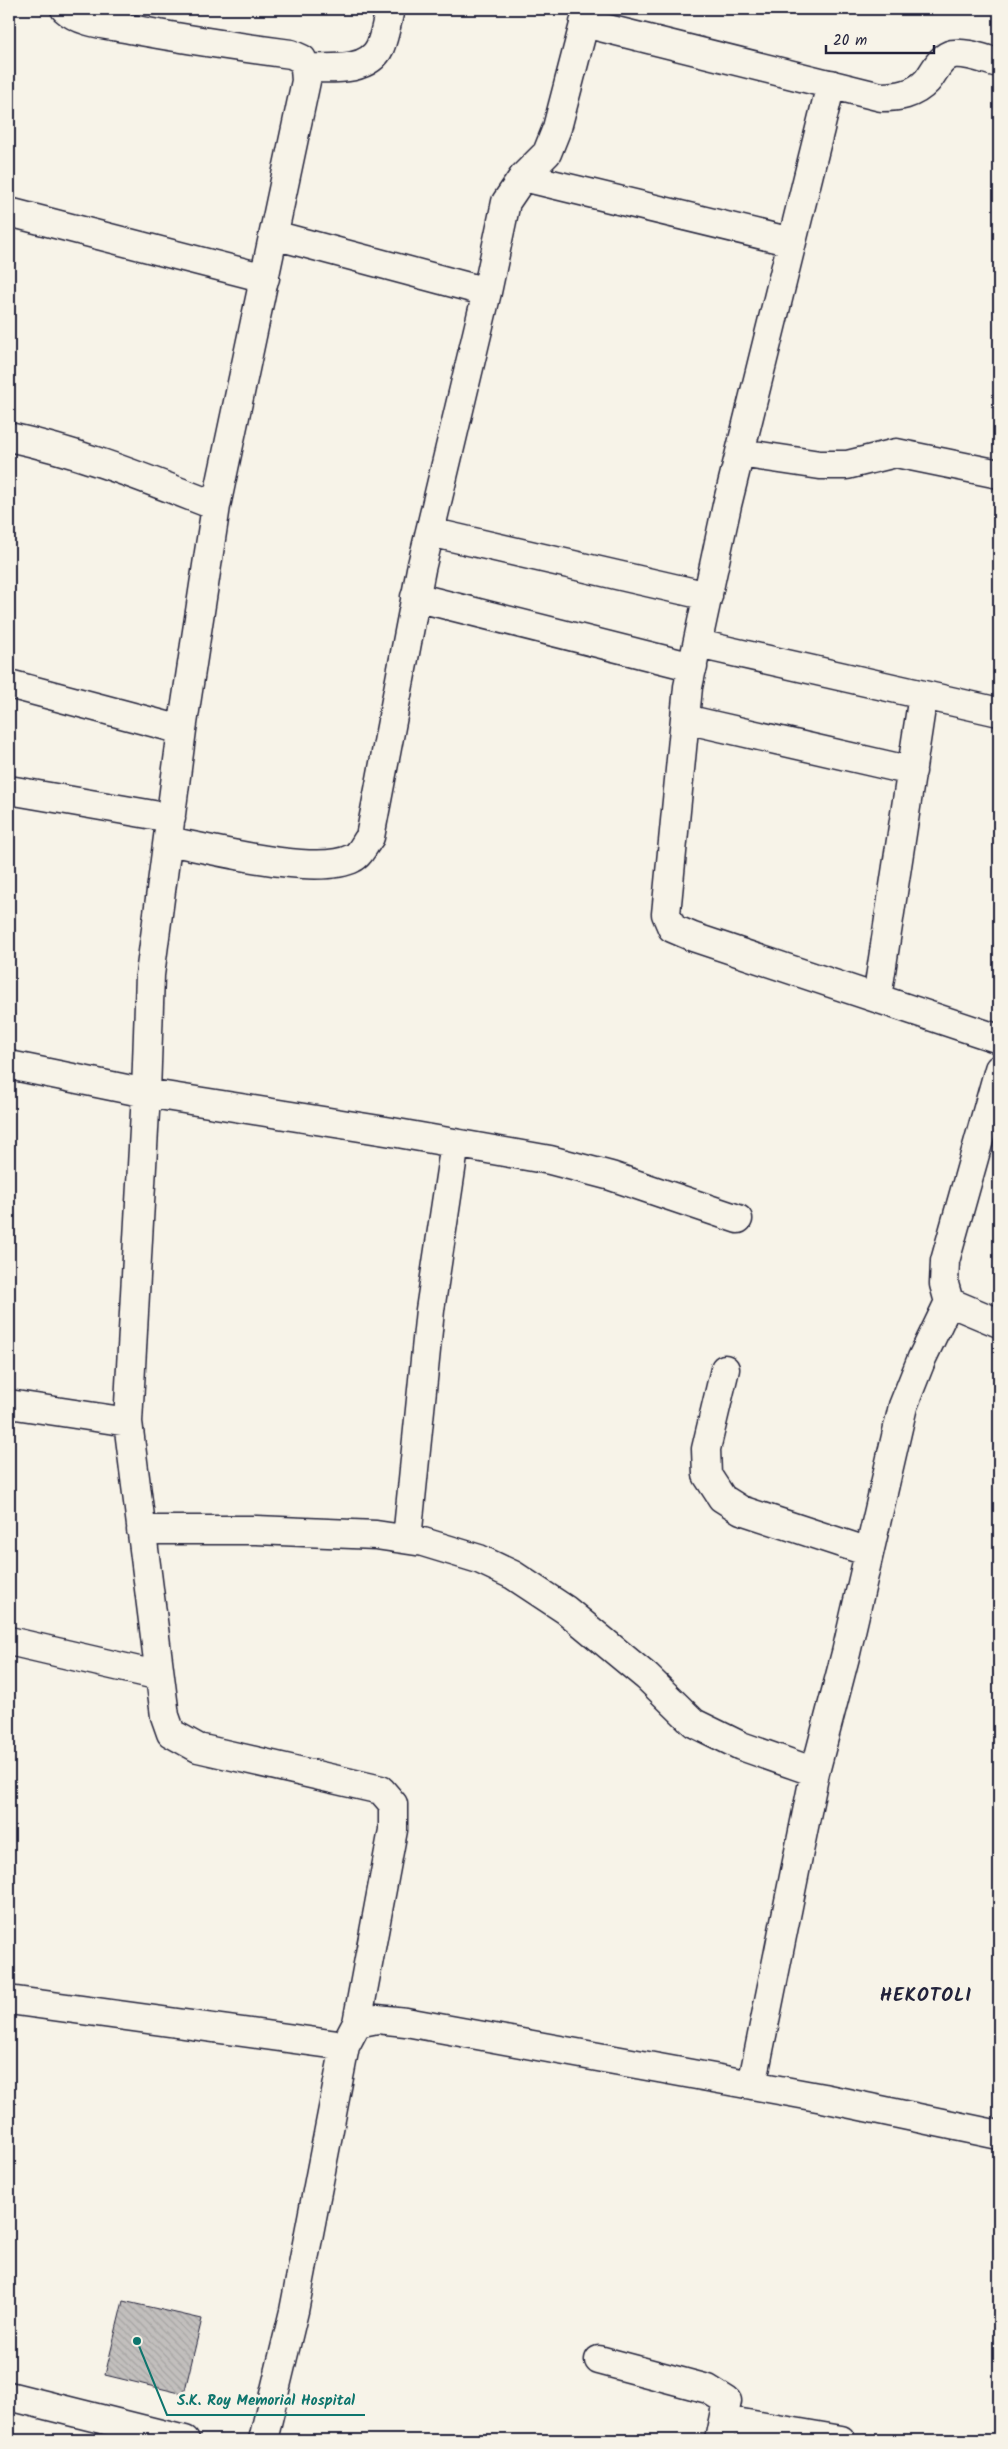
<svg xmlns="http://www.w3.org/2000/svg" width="1008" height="2449" font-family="Kalam,sans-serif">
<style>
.building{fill:url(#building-back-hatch);stroke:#22223b}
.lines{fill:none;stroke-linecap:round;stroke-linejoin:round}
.minor-casing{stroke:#22223b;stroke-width:31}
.minor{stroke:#f7f3e8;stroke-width:28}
.labels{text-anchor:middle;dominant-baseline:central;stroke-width:5;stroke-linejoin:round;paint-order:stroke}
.district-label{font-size:19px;font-weight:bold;letter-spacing:1px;fill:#22223b;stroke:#f7f3e8}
.leader{fill:none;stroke:#0f766e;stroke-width:2}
.callout-dot{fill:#0f766e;stroke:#f7f3e8;stroke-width:2}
.callout-label{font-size:15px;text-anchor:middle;font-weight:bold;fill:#0f766e;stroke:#f7f3e8;stroke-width:5;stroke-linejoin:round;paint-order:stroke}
</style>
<defs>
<pattern id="building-back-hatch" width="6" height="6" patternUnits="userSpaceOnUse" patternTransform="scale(1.25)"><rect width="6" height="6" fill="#c2bfbd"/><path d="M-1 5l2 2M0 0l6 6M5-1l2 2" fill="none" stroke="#a6a4a3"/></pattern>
</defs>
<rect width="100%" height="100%" fill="#f7f3e8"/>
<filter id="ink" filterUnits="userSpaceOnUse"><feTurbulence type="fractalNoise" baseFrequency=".02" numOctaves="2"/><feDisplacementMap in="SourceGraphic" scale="10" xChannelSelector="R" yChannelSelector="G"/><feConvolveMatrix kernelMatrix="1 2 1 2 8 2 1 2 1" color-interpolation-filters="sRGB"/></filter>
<g filter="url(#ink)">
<!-- building -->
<path class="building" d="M123,2301L202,2319L184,2394L105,2375Z"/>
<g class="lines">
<defs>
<path id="minor" d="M65,9C80,23 110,25 130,29C184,39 237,47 291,54L302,59L305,68L306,81L216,506L182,730L150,975L146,1093L128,1422L165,1716L171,1733L198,1748L381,1790L393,1804V1830L357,2023
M584,23L881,97C898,97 914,95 927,81C935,72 939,57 953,54C967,52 986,60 999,63
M305,68C329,68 368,73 380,47C385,35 387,21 390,9
M831,84L727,505L688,687L666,914L672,928L693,937L999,1039
M523,177L792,242
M9,212L265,278
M274,235L487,292
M9,437C83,453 146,479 216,506
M740,453L820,465H847L896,453L999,474
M430,532L708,596
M415,597L693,667
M698,644L999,712
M9,684L182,730
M685,719L912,771
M9,790L171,818
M168,841C211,849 317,877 353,858C360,855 365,843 370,837L421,569L487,292L506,202L523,177L547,153L557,128L588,9
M877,998L923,695
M9,1065L146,1093L392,1132L550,1160L611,1176L738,1219
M999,1069L945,1261L944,1284L949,1302L999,1323
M725,1369L706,1449L707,1475L722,1498L741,1510L869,1552
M9,1404L128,1422
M141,1530H256L376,1535L423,1542L479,1559L513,1575L566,1610L647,1677L694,1723L741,1746L815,1772
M407,1539L430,1310L455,1143
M9,1641L160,1676
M9,2000L345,2046
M752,2085L815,1772L846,1653L903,1406L922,1358L949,1302
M599,2360L708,2389L727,2401L719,2440
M9,2396L185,2440
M724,2420L841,2440
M263,2440L294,2311L345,2046L357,2023L377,2019L406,2022L823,2098L999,2135"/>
</defs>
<!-- minor casing -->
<use href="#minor" class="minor-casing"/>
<!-- minor -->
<use href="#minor" class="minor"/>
</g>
</g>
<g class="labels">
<!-- district labels -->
<g class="district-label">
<text x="926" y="1996">HEKOTOLI</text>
</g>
</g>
<!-- callouts -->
<path class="leader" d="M137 2341L167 2415H365"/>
<circle class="callout-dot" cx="137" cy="2341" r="5"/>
<g class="callout-label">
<text x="266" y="2405">S.K. Roy Memorial Hospital</text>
</g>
<!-- margin -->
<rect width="1008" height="2449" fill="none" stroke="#f7f3e8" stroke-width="30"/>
<rect x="15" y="15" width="978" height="2419" fill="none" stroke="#22223b" stroke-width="2" filter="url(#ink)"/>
<!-- scale -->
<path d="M826 45v8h108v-8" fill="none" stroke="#22223b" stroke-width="2.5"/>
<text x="833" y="45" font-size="15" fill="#22223b" stroke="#f7f3e8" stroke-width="4" paint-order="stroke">20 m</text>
</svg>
